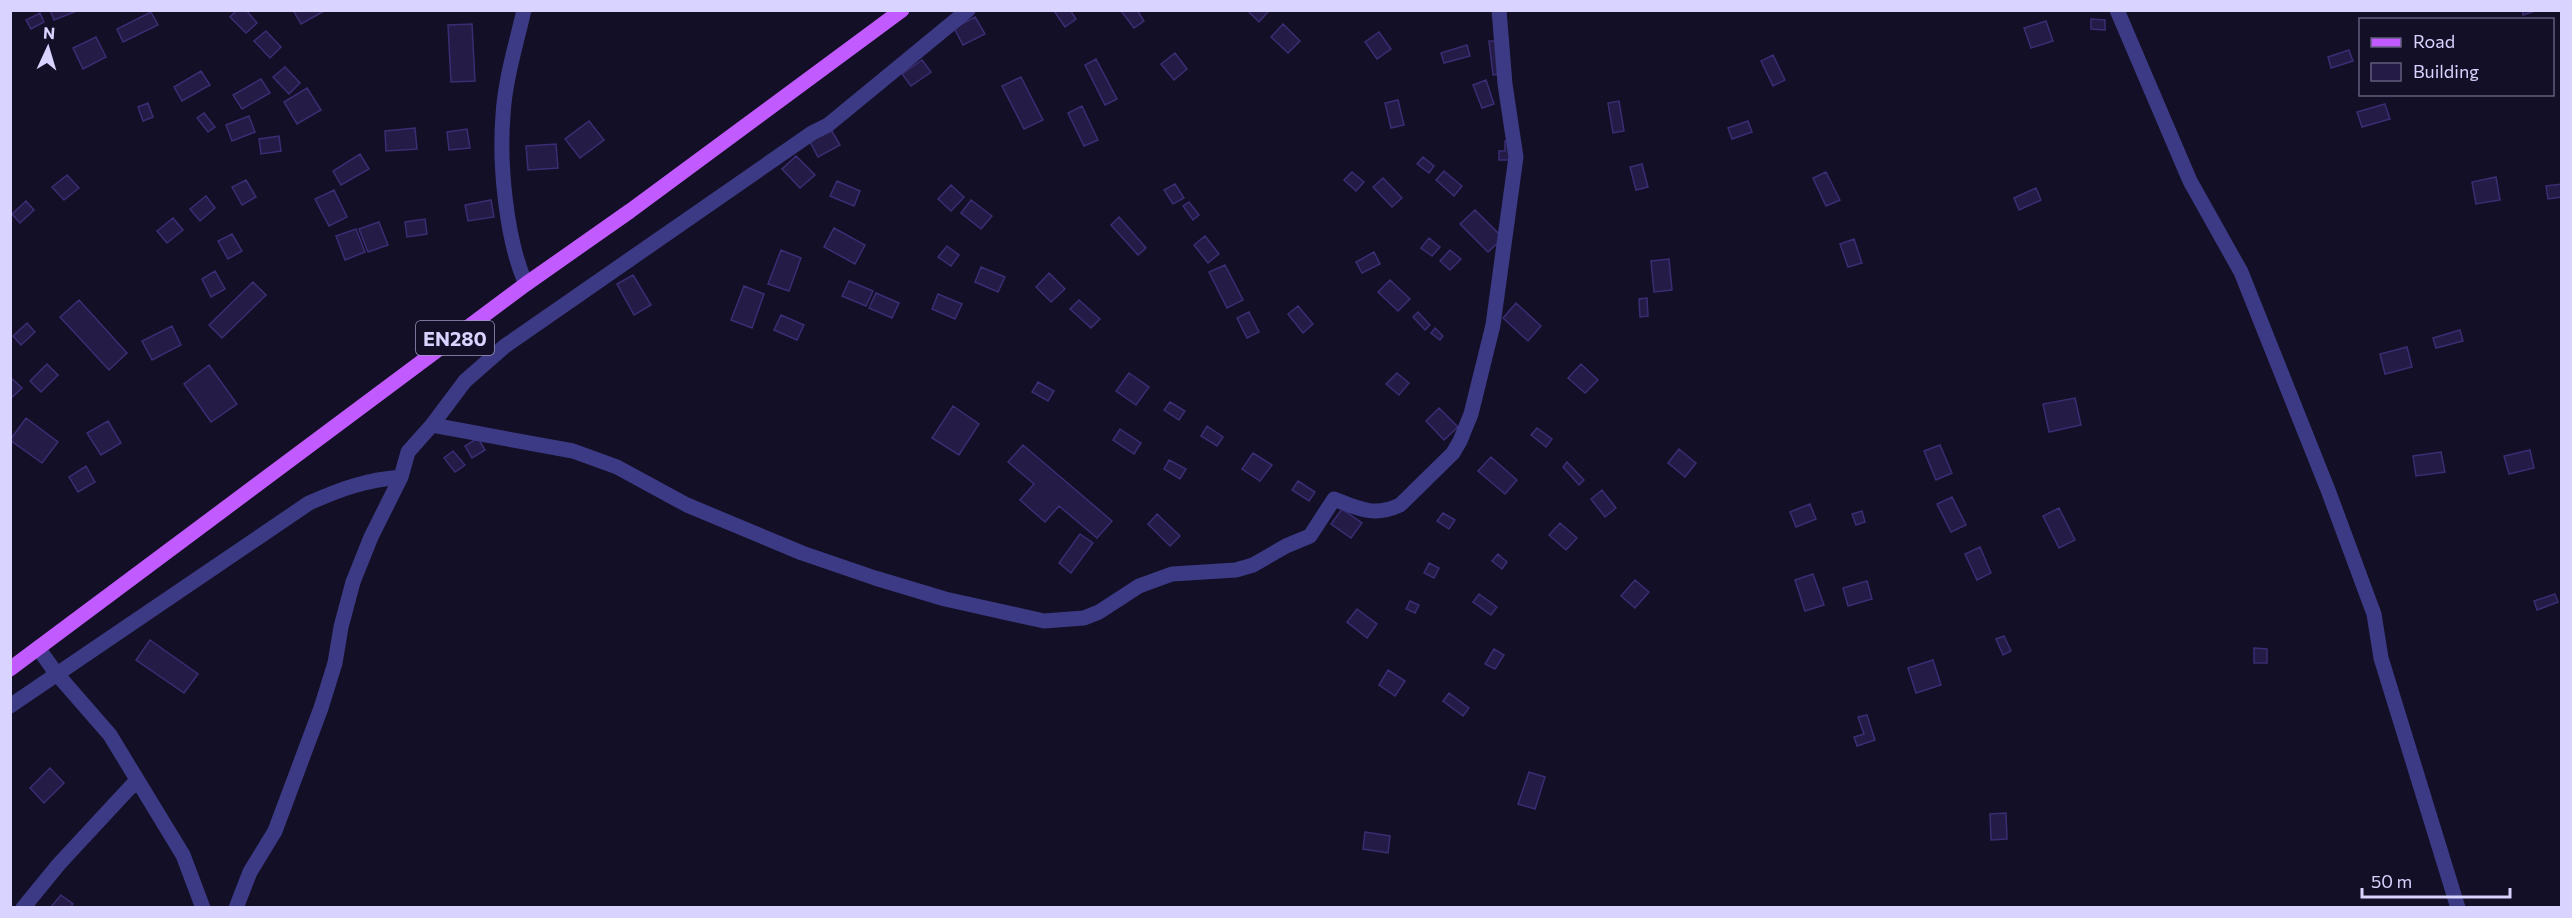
<svg xmlns="http://www.w3.org/2000/svg" width="2572" height="918" font-family="Commissioner,sans-serif">
<style>
.building{fill:#241b47;stroke:#3b2d73;stroke-width:1.5}
.lines{fill:none;stroke-linecap:round;stroke-linejoin:round}
.street{stroke:#3d3a85;stroke-width:15}
.primary{stroke:#c25bff;stroke-width:15}
.labels{text-anchor:middle;dominant-baseline:central;stroke-width:4.5;stroke-linejoin:round;paint-order:stroke}
.shield{fill:#130f26;stroke:#9e99be;stroke-width:1.5}
.shield-label{font-size:20px;font-weight:bold;fill:#d9d4ff}
</style>
<rect width="100%" height="100%" fill="#130f26"/>
<!-- building -->
<path class="building" d="M50,10H77V11L54,20Z
M237,10H246L257,23L246,33L230,17Z
M293,10H324V11L301,24Z
M1070,10L1076,19L1065,27L1054,11Z
M1137,10L1144,21L1134,28L1121,11Z
M1247,10H1267L1268,12L1259,22Z
M2522,10H2538L2523,15Z
M151,12L158,25L123,42L117,29Z
M40,13L44,22L31,29L26,20Z
M975,17L985,34L963,45L954,28Z
M2091,19L2105,20V30L2091,29Z
M2046,21L2053,41L2031,48L2024,28Z
M472,24L475,81L451,82L448,25Z
M1283,24L1300,41L1288,53L1271,37Z
M266,31L281,47L270,58L254,41Z
M1379,32L1391,49L1377,59L1365,42Z
M96,37L106,57L83,69L73,48Z
M1489,41H1496L1499,74L1493,75Z
M1467,45L1470,56L1444,63L1441,53Z
M2349,50L2353,61L2331,68L2328,57Z
M1175,53L1187,69L1174,80L1161,64Z
M1773,55L1785,80L1773,86L1761,61Z
M1096,59L1117,99L1105,105L1085,65Z
M922,60L931,72L911,86L902,74Z
M285,67L300,83L289,94L273,77Z
M201,71L210,85L182,101L174,87Z
M1021,77L1043,120L1024,129L1002,86Z
M261,79L270,93L242,109L233,95Z
M1486,80L1494,104L1482,108L1473,85Z
M307,88L321,110L297,124L284,102Z
M1398,100L1404,125L1391,128L1385,103Z
M1619,101L1624,131L1613,133L1608,103Z
M148,103L153,117L143,121L138,107Z
M2385,104L2390,119L2362,127L2357,112Z
M1082,106L1098,140L1084,146L1068,113Z
M204,113L215,127L208,132L197,118Z
M249,116L255,132L232,141L226,125Z
M589,121L604,140L580,158L565,139Z
M1748,121L1752,132L1732,139L1728,128Z
M415,128L417,149L386,151L385,131Z
M830,128L840,145L818,157L809,140Z
M467,129L470,148L449,150L447,132Z
M279,136L281,151L261,154L259,139Z
M1505,141H1510L1509,160H1499V151H1505Z
M556,144L558,168L528,170L526,146Z
M360,154L369,169L341,185L333,171Z
M796,156L815,175L800,188L782,169Z
M1423,157L1434,166L1429,173L1417,164Z
M1642,164L1648,187L1636,190L1630,167Z
M1444,171L1462,186L1454,196L1436,180Z
M1352,172L1364,182L1356,191L1344,180Z
M1826,172L1840,200L1826,206L1813,178Z
M67,175L79,188L64,200L52,187Z
M2496,177L2500,200L2476,204L2472,182Z
M1383,178L1402,198L1392,207L1373,187Z
M246,180L256,197L242,205L232,187Z
M837,181L860,191L854,206L830,196Z
M1175,184L1184,198L1173,204L1164,190Z
M2562,184V197L2548,199L2546,186Z
M951,185L964,197L951,211L938,199Z
M2036,188L2041,200L2019,210L2014,198Z
M334,190L347,217L329,226L315,199Z
M206,196L215,208L200,221L190,209Z
M491,200L494,217L468,221L465,205Z
M971,200L992,216L981,229L961,213Z
M26,201L34,210L20,223L12,214Z
M1189,202L1199,215L1193,220L1183,206Z
M1475,210L1503,238L1488,252L1460,224Z
M1119,217L1146,248L1138,255L1111,225Z
M173,218L183,230L167,243L157,231Z
M425,219L427,234L407,237L405,222Z
M379,222L388,245L368,252L359,229Z
M834,228L865,245L855,264L824,247Z
M356,229L365,252L345,260L336,236Z
M232,234L242,251L228,259L218,241Z
M1205,236L1219,254L1208,263L1194,245Z
M1429,238L1440,247L1432,256L1421,248Z
M1854,239L1862,263L1848,267L1840,244Z
M947,246L959,255L951,266L938,257Z
M781,250L801,258L789,291L768,284Z
M1450,250L1461,259L1450,270L1440,261Z
M1374,252L1380,264L1362,273L1356,262Z
M1669,259L1672,290L1654,292L1651,261Z
M1225,265L1243,300L1227,308L1209,272Z
M981,267L1005,277L998,292L975,282Z
M215,271L225,289L211,297L202,279Z
M1049,273L1065,289L1051,302L1036,287Z
M633,275L651,305L634,315L617,284Z
M1390,280L1410,299L1398,311L1378,292Z
M849,281L873,291L866,306L842,296Z
M253,282L266,295L222,338L209,325Z
M744,286L764,294L752,328L731,320Z
M876,293L899,303L892,318L869,308Z
M938,294L962,304L955,319L932,309Z
M1647,298L1648,316L1640,317L1639,299Z
M79,300L127,353L109,370L60,317Z
M1079,300L1100,319L1091,328L1070,309Z
M1516,303L1541,326L1528,341L1503,318Z
M1298,306L1313,324L1303,333L1288,314Z
M1249,312L1259,332L1247,338L1237,318Z
M1418,312L1430,325L1425,330L1413,317Z
M781,315L804,325L797,340L774,330Z
M27,323L35,332L21,345L13,336Z
M172,326L181,345L152,360L142,341Z
M1435,328L1443,336L1440,340L1431,333Z
M2460,330L2463,341L2436,348L2433,338Z
M2407,347L2412,367L2385,374L2380,354Z
M47,364L58,375L41,392L30,381Z
M1581,364L1598,380L1585,393L1568,378Z
M209,365L237,404L211,422L184,384Z
M1129,373L1149,387L1136,405L1116,391Z
M1397,373L1409,383L1399,395L1386,384Z
M10,377L22,388L10,399Z
M1038,382L1054,391L1048,401L1032,392Z
M2075,398L2081,425L2049,432L2043,404Z
M1170,402L1185,411L1179,420L1164,410Z
M953,406L979,424L959,455L932,438Z
M1439,408L1458,427L1444,440L1426,421Z
M26,418L58,442L42,463L10,440Z
M108,421L121,443L101,455L87,433Z
M1207,426L1223,437L1217,446L1201,436Z
M1537,428L1552,439L1546,447L1531,435Z
M1120,429L1141,443L1134,454L1113,440Z
M478,438L485,450L472,458L465,446Z
M1023,445L1112,521L1097,538L1059,506L1045,522L1020,500L1034,484L1008,462Z
M1940,445L1952,473L1936,480L1924,451Z
M1679,449L1696,463L1685,477L1668,463Z
M2530,450L2534,468L2509,474L2504,456Z
M453,451L465,465L455,472L444,458Z
M2441,452L2445,472L2416,476L2413,456Z
M1253,453L1272,465L1260,481L1242,469Z
M1491,457L1517,480L1505,494L1478,471Z
M1169,460L1186,469L1180,479L1164,469Z
M1567,462L1584,480L1579,485L1563,467Z
M86,466L95,482L78,492L69,477Z
M1298,481L1315,492L1309,501L1292,490Z
M1602,490L1616,508L1605,517L1591,499Z
M1952,497L1966,525L1951,532L1937,504Z
M1810,504L1816,519L1796,527L1790,512Z
M2059,508L2075,540L2059,548L2043,516Z
M1342,509L1362,523L1351,538L1331,524Z
M1862,511L1865,522L1856,525L1852,514Z
M1443,513L1455,520L1449,529L1437,521Z
M1157,514L1180,536L1170,546L1148,524Z
M1560,523L1577,538L1566,550L1549,535Z
M1080,534L1093,543L1071,573L1059,563Z
M1980,547L1991,573L1977,580L1965,554Z
M1498,554L1507,562L1502,569L1492,561Z
M1429,563L1439,568L1434,578L1424,573Z
M1813,574L1824,605L1805,611L1795,580Z
M1635,580L1649,592L1635,608L1621,596Z
M1867,581L1872,599L1848,606L1843,588Z
M1479,594L1497,607L1491,615L1473,602Z
M2555,594L2558,602L2537,610L2534,601Z
M1410,601L1419,605L1415,613L1406,609Z
M1357,609L1377,624L1367,638L1347,622Z
M2004,636L2011,651L2003,655L1996,639Z
M150,640L198,674L184,693L136,660Z
M2254,648L2267,649V663H2254Z
M1494,649L1504,655L1495,669L1485,664Z
M1933,660L1941,685L1916,693L1908,668Z
M1388,670L1405,681L1395,696L1379,685Z
M1449,693L1469,708L1463,716L1443,701Z
M1867,715L1875,740L1857,746L1854,737L1864,734L1858,717Z
M50,768L64,783L44,803L30,788Z
M1529,772L1545,777L1535,809L1518,804Z
M2006,813L2007,839L1991,840L1990,814Z
M1365,832L1390,836L1388,853L1363,849Z
M61,895L73,904L70,908H50Z"/>
<g class="lines">
<!-- street -->
<path class="street" d="M524,10C516,45 505,80 503,115C499,163 506,240 526,284
M2117,10L2190,181L2241,272L2328,490L2374,614L2381,658L2458,908
M432,425L573,451L617,467L687,505L802,553L875,578L945,599L1044,621L1084,618L1099,612L1139,586L1172,574L1236,570L1253,565L1286,546L1310,536L1334,499C1359,509 1374,517 1400,505L1453,453L1460,441L1471,414L1493,325L1516,157L1505,84L1499,10
M38,648L56,673L110,735L183,855L203,908
M10,706L309,503C341,489 365,480 401,477
M23,908L59,864L136,781
M236,908L250,872L275,831L321,708L335,663L341,627L353,582L371,537L401,477L408,452L432,425L465,381L505,346L812,133L828,125L968,10"/>
<!-- primary -->
<path class="primary" d="M10,669L526,284L630,211L902,10"/>
</g>
<g class="labels">
<!-- shield labels -->
<rect class="shield" x="416" y="321" width="78" height="34" rx="4.5"/>
<g class="shield-label">
<text x="455" y="338">EN280</text>
</g>
</g>
<!-- border -->
<rect width="2572" height="918" fill="none" stroke="#d9d4ff" stroke-width="24"/>
<!-- legend -->
<rect x="2359" y="18" width="195" height="78" fill="#130f26" stroke="#625e7d" stroke-width="1.5"/>
<rect x="2371" y="38" width="30" height="9" fill="#c25bff" stroke="#625e7d" stroke-width="1.5"/>
<text x="2413" y="48" font-size="18" fill="#d9d4ff">Road</text>
<rect x="2371" y="63" width="30" height="18" fill="#241b47" stroke="#625e7d" stroke-width="1.5"/>
<text x="2413" y="78" font-size="18" fill="#d9d4ff">Building</text>
<!-- north arrow -->
<g transform="translate(48 48) rotate(4)" stroke="#130f26" stroke-width="4.5" paint-order="stroke">
<path d="M0-4.5L10 22L0 15L-10 22Z" fill="#d9d4ff"/>
<text y="-9" font-size="16" font-weight="bold" text-anchor="middle" fill="#d9d4ff">N</text>
</g>
<!-- scale -->
<path d="M2362 888v9h148v-9" fill="none" stroke="#d9d4ff" stroke-width="3"/>
<text x="2371" y="888" font-size="18" fill="#d9d4ff" stroke="#130f26" stroke-width="4.5" paint-order="stroke">50 m</text>
</svg>
